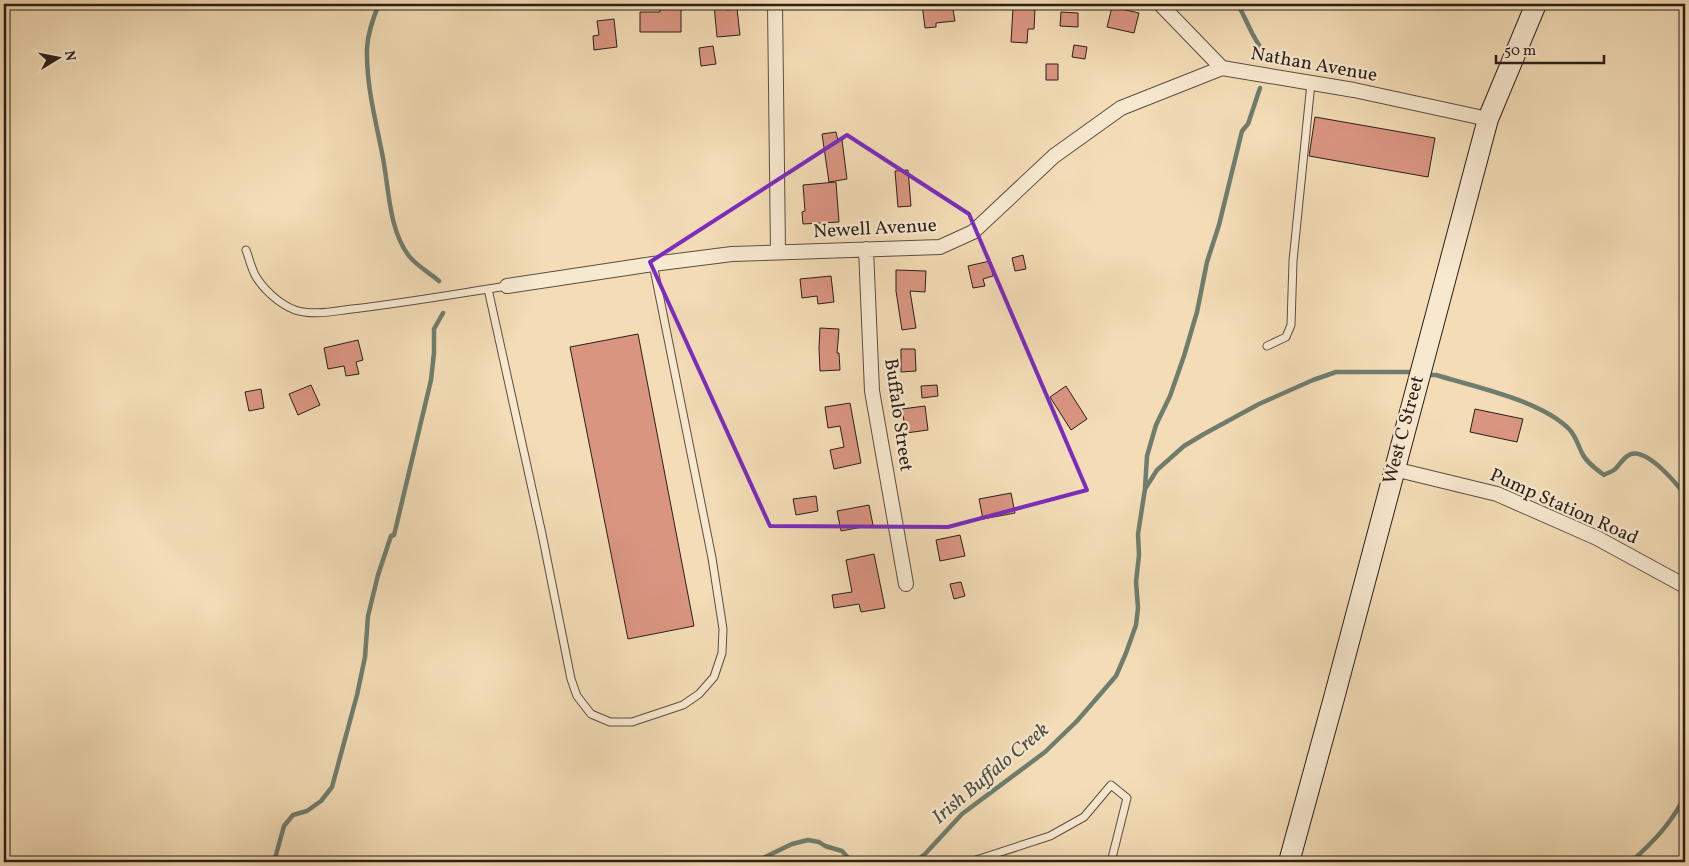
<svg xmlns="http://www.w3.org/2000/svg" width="1689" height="866" font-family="Vollkorn,serif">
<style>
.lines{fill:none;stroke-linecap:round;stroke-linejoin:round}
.stream{stroke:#6f7d6e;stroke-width:4.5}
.building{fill:#da9581;stroke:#2b1f17}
.lane-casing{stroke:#5d4e3f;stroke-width:9}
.street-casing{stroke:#5d4e3f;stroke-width:16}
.secondary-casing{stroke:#2b1f17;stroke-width:22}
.lane{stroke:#f7e8d0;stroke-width:7}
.street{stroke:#f7e8d0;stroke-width:14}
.secondary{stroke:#f7e8d0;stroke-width:20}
.marked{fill:none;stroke:#7b2cbf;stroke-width:4;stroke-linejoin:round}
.labels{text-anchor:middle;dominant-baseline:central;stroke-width:4.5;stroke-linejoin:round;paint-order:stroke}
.street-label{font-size:19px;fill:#2b1f17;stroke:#f7e8d0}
.water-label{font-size:20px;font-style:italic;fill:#4d4e42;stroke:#f7e8d0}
</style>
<rect width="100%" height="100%" fill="#f3dcb6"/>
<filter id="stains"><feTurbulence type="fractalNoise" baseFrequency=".004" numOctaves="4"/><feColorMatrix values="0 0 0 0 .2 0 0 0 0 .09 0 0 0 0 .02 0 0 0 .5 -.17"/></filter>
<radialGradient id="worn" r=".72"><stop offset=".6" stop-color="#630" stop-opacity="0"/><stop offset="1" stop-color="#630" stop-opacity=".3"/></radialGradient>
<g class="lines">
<!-- stream -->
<path class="stream" d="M379,4C373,18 368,32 367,48C366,86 376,121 383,158C389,190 389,230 409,256C417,266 430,273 439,281
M1238,4L1252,33L1260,47
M1426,375H1436C1475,387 1543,401 1570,430C1576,437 1578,445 1582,453C1586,462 1596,469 1604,475C1607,473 1611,472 1614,470C1620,465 1624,456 1631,454C1648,449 1676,483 1685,495
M1145,488L1147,456L1156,425L1170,396L1184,356L1197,312L1207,262L1219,225L1242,131L1248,124L1260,88
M274,862L284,826L293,815L307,811L321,801L332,787L357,695L365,657L368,616L378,575L391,536L394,535L396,527L431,380L434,353V329L443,313
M615,862L679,859L714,862
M741,862L763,858L792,844L808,840L819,842L825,846L842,851L852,862
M915,862L925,854L962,814L1045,752L1077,721L1116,676L1126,653L1136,625L1138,608L1136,582L1139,555L1138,534L1145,489L1157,470L1184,446L1204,434L1259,404L1313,380L1336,372H1414
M1631,862C1654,841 1671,824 1685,796"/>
</g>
<!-- building -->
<path class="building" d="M726,4L727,10L737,9L740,35L717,37L714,5Z
M922,4H952L955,21L936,23V27L925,28Z
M660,7H681V32H640V12H660Z
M1112,7L1139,13L1134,33L1107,27Z
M1013,8L1035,9L1034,29H1028L1027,43L1011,42Z
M1061,12L1078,13V27L1060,26Z
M614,19L617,47L594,50L593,36L599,35L597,21Z
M1074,45L1087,47L1085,59L1072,57Z
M713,46L716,64L701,66L699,48Z
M1046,64H1058V80H1046Z
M1315,117L1435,138L1428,177L1309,156Z
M836,132L838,141L842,140L847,179L829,182L822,134Z
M908,170L911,206L898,207L895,171Z
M836,182L839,222L803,224L802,212L805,211L803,185Z
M1023,255L1026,269L1015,271L1012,258Z
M990,261L993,276L983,279L985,286L973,288L968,266Z
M896,270L926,271L925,292L910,291L916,328L902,330L896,291Z
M831,276L834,302L818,304L817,296L802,298L800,279Z
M820,328L839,329L837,353H839L840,370L820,371L819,348Z
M638,334L694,626L628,639L570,347Z
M358,340L363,360L356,362L359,374L346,376L344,366L328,369L324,348Z
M901,349H915L916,371L901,372Z
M311,385L320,405L298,415L289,394Z
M937,385L938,396L922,398L921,386Z
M1066,386L1087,419L1071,430L1050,397Z
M261,389L264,408L249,411L245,392Z
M850,403L861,463L834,469L830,450L844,447L840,426L828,428L825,407Z
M925,406L928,430L906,433L902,409Z
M1475,409L1523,419L1517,442L1470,432Z
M1011,493L1015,513L983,519L979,499Z
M816,496L818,511L796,515L793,499Z
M869,505L873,525L841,531L837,511Z
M960,535L965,556L940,561L936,540Z
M874,554L885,608L861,612L859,604L834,608L832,595L852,592L846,560Z
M961,582L965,596L954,599L950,584Z"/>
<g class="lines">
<defs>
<path id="lane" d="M246,250C249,258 251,267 255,275C263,289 279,304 295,310C313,316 334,311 352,309C404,303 455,294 507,286
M488,289L542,534L571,679L577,696L591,714L610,722H632L683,705L699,694L714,677L722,653L723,629L712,558L653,264
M1267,346L1286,337L1291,325L1293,261L1311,83
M970,862L1050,836L1084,817L1111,785L1127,798L1111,862"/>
<path id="street" d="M775,4L778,252
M1160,4L1222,68L1354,90L1488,119
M866,249L872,391L906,584
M507,286L653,264L732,254L940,247L973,232L1054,156L1121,108L1222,68
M1394,469L1497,494L1597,538L1685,586"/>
<path id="secondary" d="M1289,862L1334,698L1488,119L1536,4"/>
</defs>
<!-- lane casing -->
<use href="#lane" class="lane-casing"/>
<!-- street casing -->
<use href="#street" class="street-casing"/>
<!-- secondary casing -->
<use href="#secondary" class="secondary-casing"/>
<!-- lane -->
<use href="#lane" class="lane"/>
<!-- street -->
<use href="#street" class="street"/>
<!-- secondary -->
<use href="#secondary" class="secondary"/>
</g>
<!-- marked area -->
<path class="marked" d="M847,135L969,214L1087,490L948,527L770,526L650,262Z"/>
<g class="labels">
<!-- street labels -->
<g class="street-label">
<text transform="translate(1314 65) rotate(10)">Nathan Avenue</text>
<text transform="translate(875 229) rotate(-3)">Newell Avenue</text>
<text transform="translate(898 415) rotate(82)">Buffalo Street</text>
<text transform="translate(1404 430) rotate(-75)">West C Street</text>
<text transform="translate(1564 507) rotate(24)">Pump Station Road</text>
</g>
<!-- water labels -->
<g class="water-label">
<text transform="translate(991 774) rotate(-40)">Irish Buffalo Creek</text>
</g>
</g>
<!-- margin -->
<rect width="1689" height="866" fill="none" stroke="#f3dcb6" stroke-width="20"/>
<rect x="5" y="5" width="1679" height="856" fill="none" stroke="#2b1f17" stroke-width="2.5"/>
<rect x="10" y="10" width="1669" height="846" fill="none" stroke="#2b1f17"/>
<!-- north arrow -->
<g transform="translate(58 58) rotate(80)" stroke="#f7e8d0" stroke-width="4" paint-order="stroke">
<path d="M0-4L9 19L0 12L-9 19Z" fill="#2b1f17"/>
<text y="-8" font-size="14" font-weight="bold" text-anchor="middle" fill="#2b1f17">N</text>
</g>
<!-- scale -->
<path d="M1496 55v8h108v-8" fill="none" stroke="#2b1f17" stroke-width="2.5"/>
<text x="1504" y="55" font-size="15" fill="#2b1f17" stroke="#f7e8d0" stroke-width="4" paint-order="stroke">50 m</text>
<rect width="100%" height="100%" filter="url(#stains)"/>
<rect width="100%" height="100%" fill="url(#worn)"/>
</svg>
